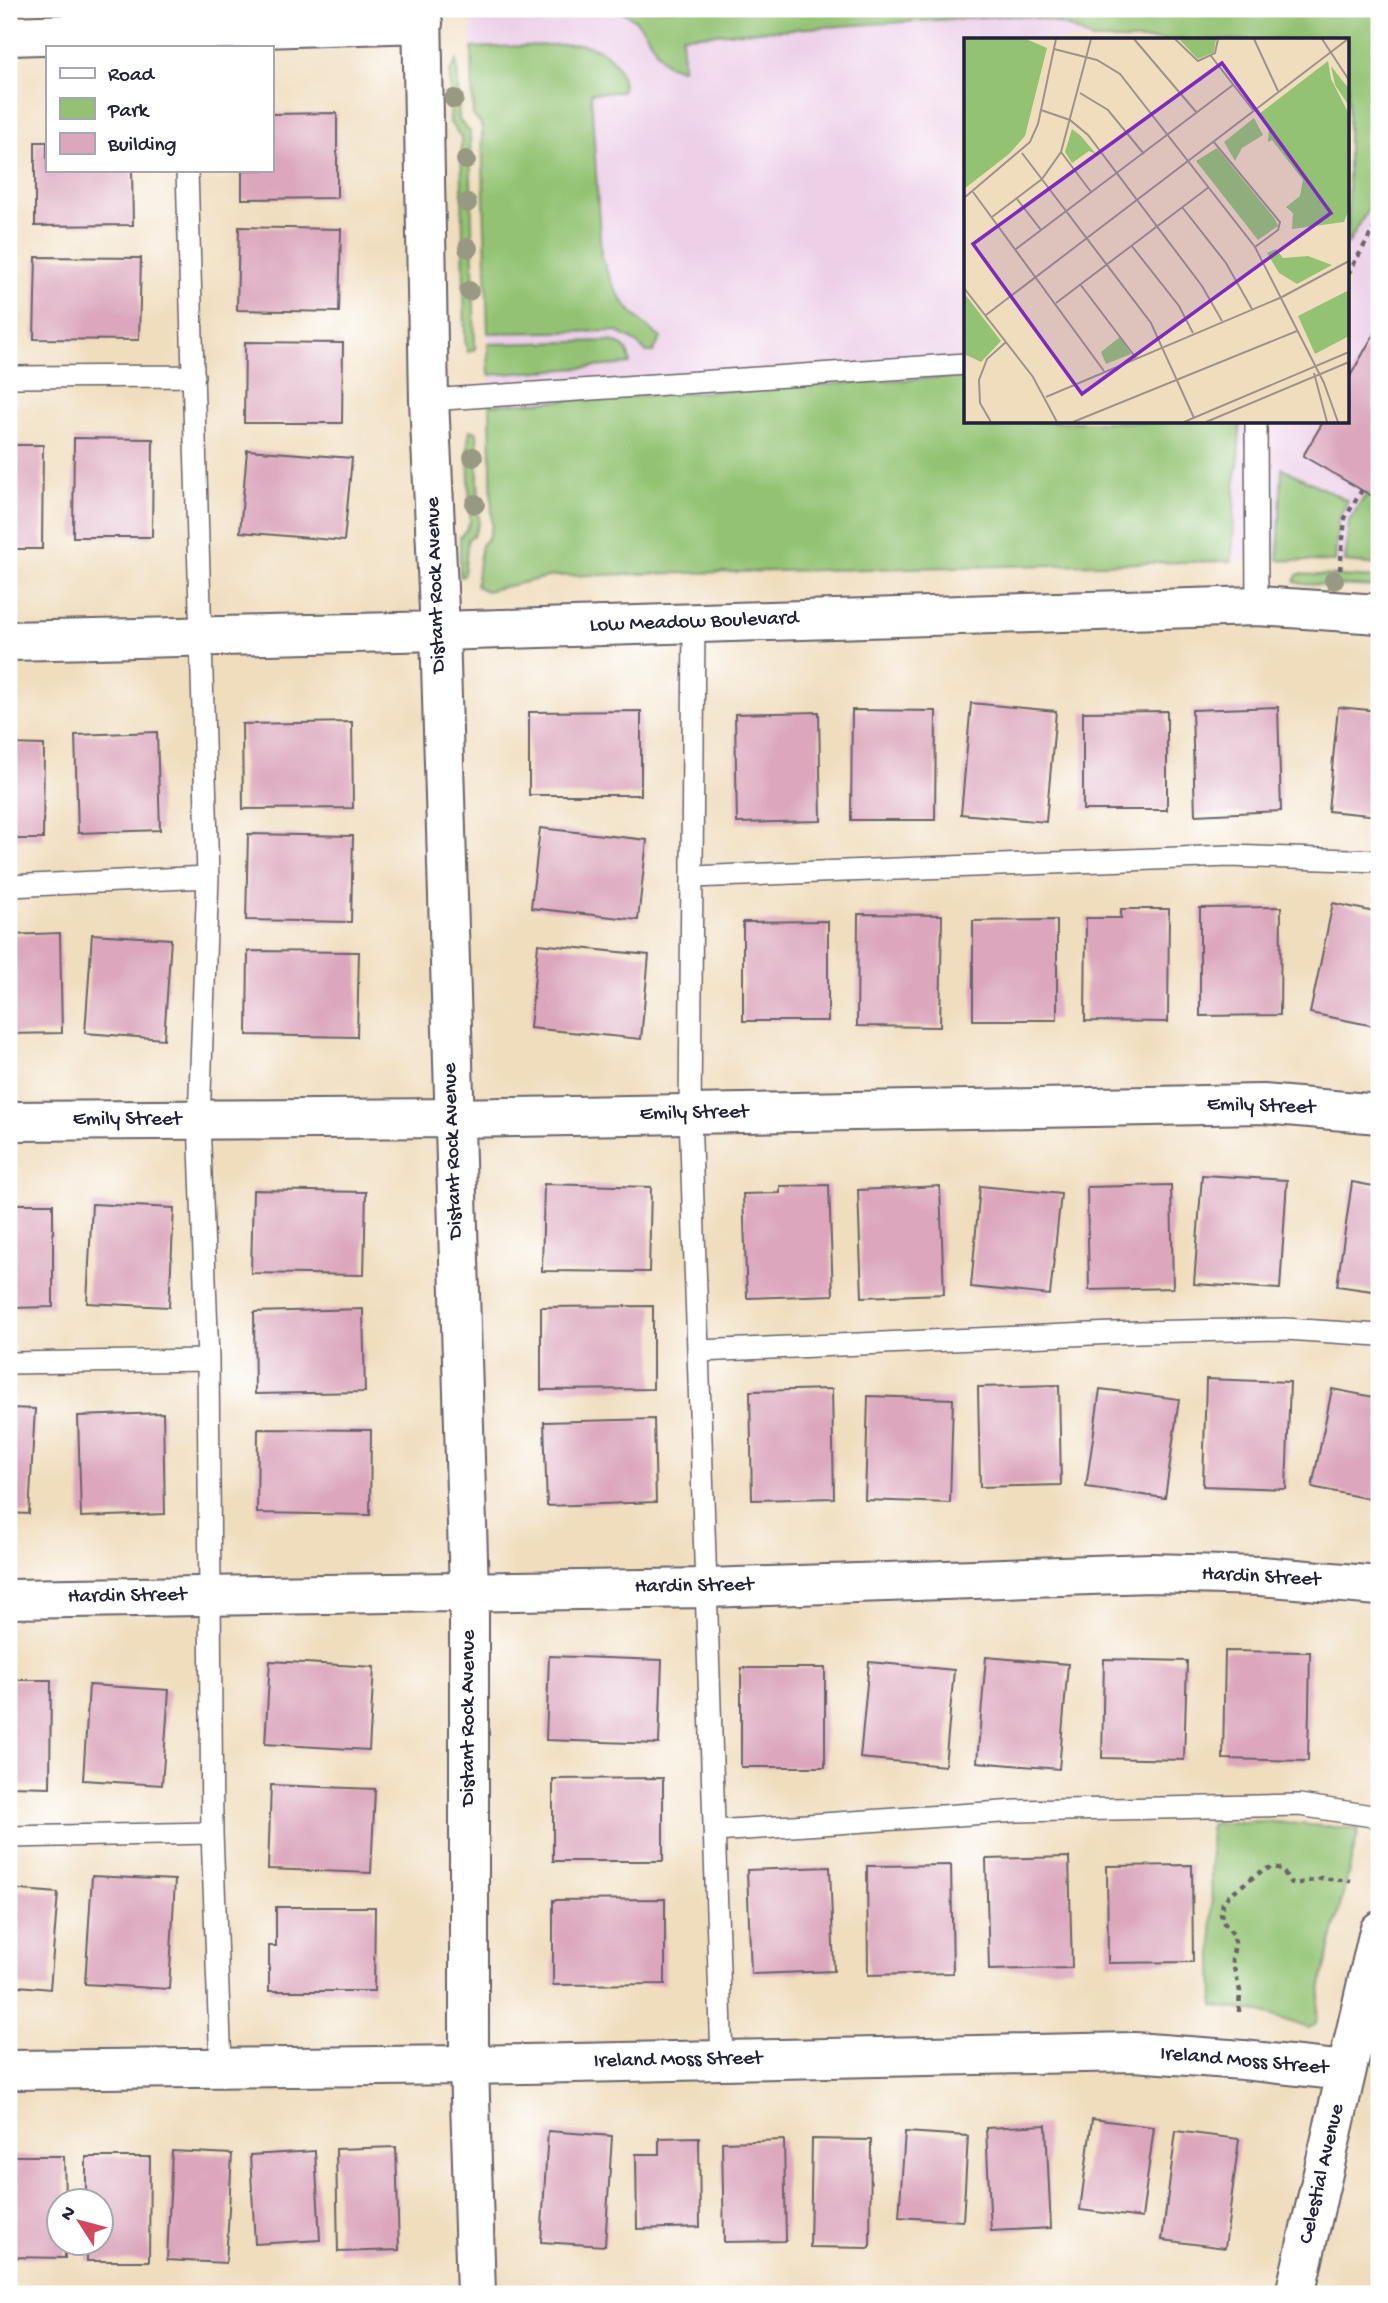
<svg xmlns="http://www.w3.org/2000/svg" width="1388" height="2303" font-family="'Gochi Hand',sans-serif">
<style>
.built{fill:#edd0e8;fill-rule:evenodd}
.green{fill:#93c372;stroke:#5a7256;stroke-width:2}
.building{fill:#dca7bd}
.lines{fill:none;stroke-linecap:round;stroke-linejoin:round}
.service-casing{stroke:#6a6369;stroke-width:24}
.minor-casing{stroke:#6a6369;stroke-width:42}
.path{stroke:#6a6369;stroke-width:4.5;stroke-dasharray:5 5;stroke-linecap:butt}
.service{stroke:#fff;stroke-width:21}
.minor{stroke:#fff;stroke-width:38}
.tree{fill:#979982}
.labels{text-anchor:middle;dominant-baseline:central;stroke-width:5;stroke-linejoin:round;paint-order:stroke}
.street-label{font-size:21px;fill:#22223b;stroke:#fff}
.inset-road{fill:none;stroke:#9e928a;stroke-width:2}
.view{fill:#7b2cbf;fill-opacity:0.15;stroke:#7b2cbf;stroke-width:3.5}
.inset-edge{fill:none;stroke:#22223b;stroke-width:3.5}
</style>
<rect width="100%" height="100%" fill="#fff"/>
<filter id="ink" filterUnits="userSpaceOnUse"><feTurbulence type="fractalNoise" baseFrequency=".0143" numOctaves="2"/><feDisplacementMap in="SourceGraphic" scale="14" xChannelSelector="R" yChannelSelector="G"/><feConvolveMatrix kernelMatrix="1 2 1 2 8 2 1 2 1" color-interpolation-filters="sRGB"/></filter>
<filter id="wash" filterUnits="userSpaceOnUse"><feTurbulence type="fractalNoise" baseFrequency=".00686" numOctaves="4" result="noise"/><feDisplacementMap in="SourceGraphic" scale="28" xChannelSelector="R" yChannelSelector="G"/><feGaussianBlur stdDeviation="1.57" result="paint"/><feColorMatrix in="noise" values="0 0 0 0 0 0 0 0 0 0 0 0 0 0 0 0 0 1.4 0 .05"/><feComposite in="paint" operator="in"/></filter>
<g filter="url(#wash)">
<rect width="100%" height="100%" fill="#f0ddbe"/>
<!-- built -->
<path class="built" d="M471,9H1379V565L1278,560L605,574L552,576L510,587L481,590L476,586L481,545L488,538L492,526L490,405L482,129L480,122L473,116L472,111ZM966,40H1348V422H966Z"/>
<!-- green -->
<path class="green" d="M617,9H1379V201L1372,203L1348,244V40H1092C1062,19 1033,15 998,16L682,36L683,66L681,69L666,64C647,42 649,23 617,9Z
M579,44C604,47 622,62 623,89L620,92L591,93L601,254C613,294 628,313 661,338L653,352H646L633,340L616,331L488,333L482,129L480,122L473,116L472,48Z
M457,60L459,120L470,132V137L475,349L468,352L465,340L461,137L450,123V72Z
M609,341C624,344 629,349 630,364L489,375L488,344Z
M966,376V422H1240L1238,467L1236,468L1232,561L553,576L486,591L476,586L481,545L488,538L492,526L490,405Z
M470,430L477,432L479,523L474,535L468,539L464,576L460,577V537L467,529L470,521L468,442Z
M1282,468L1348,501L1338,519L1335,562L1278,560Z
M1367,493L1379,500V565L1345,562L1349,521Z
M1298,574L1379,578V587L1303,584L1295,582Z
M1261,1821L1359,1829L1321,1985L1316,2024L1309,2028L1261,2012L1214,2006L1210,1824Z"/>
<g id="blocks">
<!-- building -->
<path class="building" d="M337,113V198L242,199V170H271V114Z
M35,142H47V170H132L133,225L35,226Z
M239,227L341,229L339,312L237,310Z
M36,257L141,258L139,340L34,339Z
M1379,325V500L1303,456L1323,422H1348V380Z
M245,342L343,343L342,423H244Z
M74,438L153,439L152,537H73Z
M9,445H43L42,549H9Z
M247,450L352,458L344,541L240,532Z
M971,703L1056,711L1046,822L961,814Z
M1278,707L1281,811L1195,815L1192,710Z
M1338,707L1379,711V816L1328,811Z
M852,710L936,711L935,820H851Z
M641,711V795H529V712Z
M1167,711V810H1083V712Z
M819,712L821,821L737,823L735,714Z
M352,722L353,808L243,809L242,724Z
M157,732L160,830L78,833L75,735Z
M9,744L44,745L43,839H9Z
M540,828L647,840L638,920L531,908Z
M248,834L353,836L351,922L246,920Z
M1333,903L1379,913V1027L1310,1013Z
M1281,907L1280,1015L1200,1016V908Z
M1121,909H1169L1168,1022L1085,1021L1086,918H1121Z
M858,914L942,915L940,1027L857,1026Z
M1057,920V1020H973V921Z
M828,921V1021H743V922Z
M60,933L62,1033L9,1034V935Z
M92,934L171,939L164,1039L85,1033Z
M538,944L649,955L641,1039L530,1028Z
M248,951L359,952L357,1037L247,1035Z
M1202,1175L1287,1180L1280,1289L1194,1284Z
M1352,1182L1379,1187V1292L1337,1286Z
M544,1184L651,1187L649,1272L542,1271Z
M829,1185L833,1295L747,1298L743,1194L780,1193V1186Z
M1171,1185L1173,1288L1089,1290L1087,1187Z
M940,1186L944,1294L862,1297L858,1190Z
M980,1186L1061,1194L1050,1295L971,1287Z
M253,1190L366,1192L364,1275L251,1273Z
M9,1204H53V1307L9,1308Z
M92,1204L174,1208L169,1307L87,1303Z
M653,1306V1389L541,1390V1307Z
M363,1309L365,1392L255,1394L254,1312Z
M1206,1379L1290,1382L1286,1489L1203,1486Z
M1059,1385L1061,1485L980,1487L978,1387Z
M832,1389L834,1498L752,1500L750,1391Z
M1100,1389L1179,1399L1165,1498L1086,1487Z
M1332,1389L1379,1398V1501L1312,1487Z
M868,1396L953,1399L950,1503L865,1500Z
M9,1408L35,1409L29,1514L9,1513Z
M163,1413L165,1514L81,1517L78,1416Z
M654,1419L656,1502L547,1506L544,1422Z
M258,1429L371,1430L370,1515L257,1513Z
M1225,1651L1310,1652L1308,1761L1223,1759Z
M549,1656L662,1660L659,1744L546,1740Z
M986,1657L1068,1664L1059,1769L977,1762Z
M1104,1659L1187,1661L1184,1760L1102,1758Z
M270,1661L374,1667L369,1750L265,1744Z
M869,1662L954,1670L945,1766L860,1758Z
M741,1668H825V1767H741Z
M9,1680H51L50,1787L9,1786Z
M89,1685L169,1690L162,1785L83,1780Z
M663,1778V1861H553V1779Z
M271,1785L375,1789L371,1873L268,1869Z
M1069,1857L1072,1968L989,1970L986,1859Z
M951,1865L953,1973L868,1975L867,1866Z
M1192,1865L1193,1962L1108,1963L1107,1866Z
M830,1867L834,1971L751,1974L747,1870Z
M92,1876L175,1880L169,1989L85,1984Z
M9,1889L58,1893L50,1989L9,1985Z
M665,1899V1984L553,1985V1900Z
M276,1907H375L374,1991H269V1946H276Z
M1092,2119L1154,2127L1142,2218L1080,2210Z
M1046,2125L1051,2228L991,2231L986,2128Z
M548,2131L612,2136L605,2246L541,2242Z
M1176,2131L1239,2139L1225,2248L1162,2240Z
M905,2132L968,2136L963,2221L899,2217Z
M699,2137L700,2227L637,2229L636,2154H659V2138Z
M812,2139L871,2140L870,2248L810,2247Z
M784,2140L786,2241L724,2242L722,2142Z
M396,2147L399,2250L338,2252L336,2149Z
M172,2151L232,2154L226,2263L167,2260Z
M315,2151L320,2240L255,2244L250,2155Z
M9,2156H64L65,2202H60V2244H65V2258L9,2257Z
M86,2157H150L149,2261H87V2244H102V2202H86Z"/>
</g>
</g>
<g filter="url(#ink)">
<use href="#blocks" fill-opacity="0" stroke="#6a6369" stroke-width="2"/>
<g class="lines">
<defs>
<path id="service" d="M187,170L208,877L199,1120L208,1360L212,1833L221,2067
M9,377L194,376
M429,400L966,364
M1256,422L1257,606
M694,623L690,1114L722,2060
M692,877L1229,856L1379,861
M9,886L208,877
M699,1351L1138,1332L1285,1329L1379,1335
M9,1363L208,1360
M715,1831L1017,1811L1299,1805L1379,1817
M9,1837L212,1833"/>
<path id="minor" d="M422,9L429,400L440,631L469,1591V2065L476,2294
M9,36L423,23
M9,641L440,631L1257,606L1379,614
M9,1121L453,1118L1263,1104L1379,1114
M9,1599L707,1588L1151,1573L1260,1576L1379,1586
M9,2070L469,2065L1134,2052L1243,2060L1346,2071
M1295,2294L1379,1931"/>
</defs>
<!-- service casing -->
<use href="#service" class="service-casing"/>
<!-- minor casing -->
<use href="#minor" class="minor-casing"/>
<!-- path -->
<path class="path" d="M1348,274L1379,220
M1340,570L1345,518L1362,490
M1239,2012L1240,1991L1232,1960L1235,1943L1233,1934L1224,1923L1221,1914L1223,1903L1229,1895L1263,1870L1273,1867L1282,1869L1290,1882L1296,1884L1321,1878L1351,1881"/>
<!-- service -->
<use href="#service" class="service"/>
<!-- minor -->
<use href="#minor" class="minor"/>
</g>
<!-- trees -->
<g class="tree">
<circle cx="454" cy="99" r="10"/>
<circle cx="466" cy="160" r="10"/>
<circle cx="467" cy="203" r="10"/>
<circle cx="468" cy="248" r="10"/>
<circle cx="469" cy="291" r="10"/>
<circle cx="473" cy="457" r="10"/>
<circle cx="475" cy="504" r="10"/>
<circle cx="1334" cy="580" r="10"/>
</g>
</g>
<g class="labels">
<!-- street labels -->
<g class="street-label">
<text transform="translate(437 585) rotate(-92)">Distant Rock Avenue</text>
<text transform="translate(694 623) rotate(-2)">Low Meadow Boulevard</text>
<text transform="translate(1261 1107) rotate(2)">Emily Street</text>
<text transform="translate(694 1114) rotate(-1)">Emily Street</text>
<text x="127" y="1120">Emily Street</text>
<text transform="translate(454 1151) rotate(-92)">Distant Rock Avenue</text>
<text transform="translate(1261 1578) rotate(3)">Hardin Street</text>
<text transform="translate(694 1587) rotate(-1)">Hardin Street</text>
<text transform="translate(127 1597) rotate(-1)">Hardin Street</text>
<text transform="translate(469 1718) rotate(-90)">Distant Rock Avenue</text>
<text transform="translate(678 2061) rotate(-1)">Ireland Moss Street</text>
<text transform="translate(1244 2062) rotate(5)">Ireland Moss Street</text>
<text transform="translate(1323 2174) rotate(-77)">Celestial Avenue</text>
</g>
</g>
<!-- overview -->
<g transform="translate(964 38)">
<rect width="385" height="385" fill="#f0ddbe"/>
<path d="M0,1H62L83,10L61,98L45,116L0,151ZM215,1H252L250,14L234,21ZM364,23L367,41L385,76V171L380,184L328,191L329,175L322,169L336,158L339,142L308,102L304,104L305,90L295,76ZM367,28L385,51V68L371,47ZM290,80L299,97L278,110L271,123L260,104ZM108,91L117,98L132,116L125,113L108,125L101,114ZM253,110L311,181L314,188L294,202L232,123ZM312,211L319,220L344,218L368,227L333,246L315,235L303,215ZM385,252V298L351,316L334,278ZM0,255L37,303L17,324L0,316ZM156,299L167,316L142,326L137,314Z" fill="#93c372"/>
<path class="inset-road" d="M170,1L233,75M211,1L234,23L251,15L254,1M290,1L314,53M358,1L385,42M90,11L133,22L156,36L291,209L360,345L374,384M247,18L289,72M116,55L144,72L180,116M77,72L106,82L124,97L238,248L258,283M249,103L316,184L314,192L291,209M97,114L127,154M58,115L187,285L230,380M9,154L140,333M0,160L66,104L74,86L92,1M53,161L77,192M218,169L262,225L288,271M28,179L78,141L97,114L127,1M167,207L215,268L229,295M52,211L269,47M116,246L172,320M0,250L69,339L93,384M92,265L245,149M22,277L384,1M350,335L363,384M82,359L318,259L385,223M27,384L16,365L15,342L23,321L42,304M109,384L333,293M220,384L385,314M242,384L385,324"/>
<path class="view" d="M258,25L367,175L118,356L9,206Z"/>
<rect width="385" height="385" class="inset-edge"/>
</g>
<!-- margin -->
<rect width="1388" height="2303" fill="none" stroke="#fff" stroke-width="35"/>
<!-- legend -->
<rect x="46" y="46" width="228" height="126" fill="#ffffff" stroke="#a7a7b1" stroke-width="2"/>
<rect x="60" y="68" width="35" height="10" fill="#ffffff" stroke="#a7a7b1" stroke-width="2"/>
<text x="108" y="80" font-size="21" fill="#22223b">Road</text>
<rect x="60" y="98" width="35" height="21" fill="#93c372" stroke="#a7a7b1" stroke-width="2"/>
<text x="108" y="116" font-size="21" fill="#22223b">Park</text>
<rect x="60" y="133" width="35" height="21" fill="#dca7bd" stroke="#a7a7b1" stroke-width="2"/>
<text x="108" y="150" font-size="21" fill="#22223b">Building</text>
<!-- north arrow -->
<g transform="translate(80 2222) rotate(306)"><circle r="33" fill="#ffffff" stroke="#a7a7b1" stroke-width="2"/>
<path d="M0-5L12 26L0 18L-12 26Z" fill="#d1495b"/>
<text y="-10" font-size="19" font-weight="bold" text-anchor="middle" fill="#22223b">N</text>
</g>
</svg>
